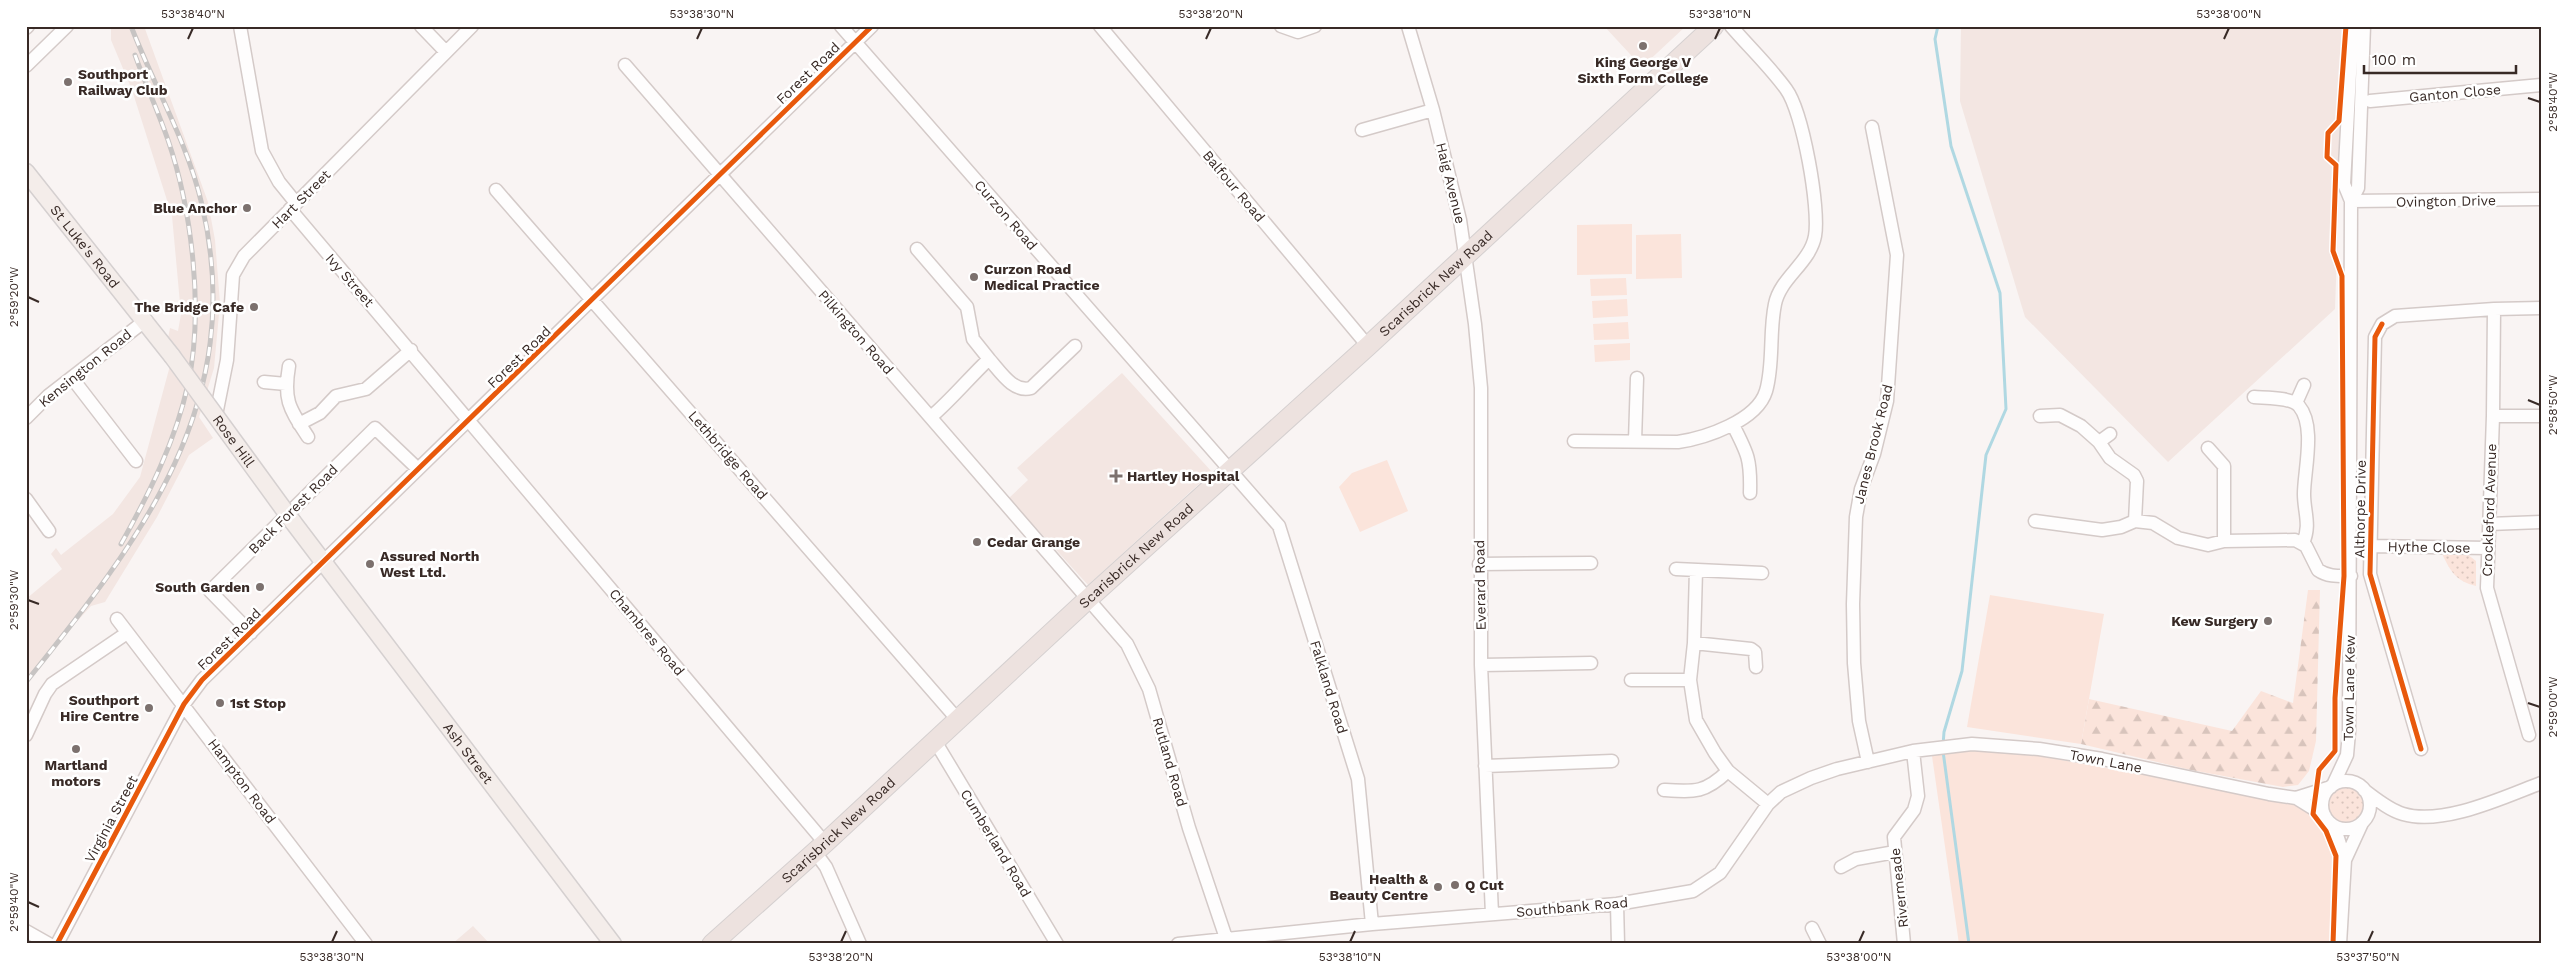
<svg xmlns="http://www.w3.org/2000/svg" width="2567" height="970" font-family="'Work Sans',sans-serif">
<style>
.built{fill:#f3e6e2}
.grass{fill:url(#grass-dots)}
.forest{fill:url(#forest-firs)}
.green{fill:#fbe4db}
.lines{fill:none;stroke-linecap:round;stroke-linejoin:round}
.stream{stroke:#b0d8e2;stroke-width:3}
.minor-casing{stroke:#d4cac8;stroke-width:15}
.major-casing{stroke:#d5d0d0;stroke-width:19}
.highway-casing{stroke:#d5d0d0;stroke-width:21}
.minor{stroke:#fefdfd;stroke-width:12}
.major{stroke:#f4edea;stroke-width:16}
.highway{stroke:#ede2df;stroke-width:19}
.rail-casing{stroke:#c7c4c3;stroke-width:5}
.rail{stroke:#fff;stroke-width:3;stroke-dasharray:9;stroke-linecap:butt}
.major-bridge-casing{stroke:#d5d0d0;stroke-width:19;stroke-linecap:butt}
.major-bridge{stroke:#f4edea;stroke-width:16}
.cycleway-casing{stroke:#fff;stroke-width:8}
.cycleway{stroke:#e8590c;stroke-width:5}
.ticks{fill:none;stroke:#382a26;stroke-width:2}
.poi-dot{fill:#7c716e;stroke:#fff;stroke-width:2}
.labels{text-anchor:middle;dominant-baseline:central;stroke-width:5;stroke-linejoin:round;paint-order:stroke}
.poi-label{font-size:14px;font-weight:bold;fill:#382a26;stroke:#fff;text-anchor:start}
.street-label{font-size:14px;fill:#382a26;stroke:#fff}
.neatline{fill:none;stroke:#382a26;stroke-width:2}
.ticks-label{font-size:12px;text-anchor:middle;fill:#382a26}
</style>
<defs>
<pattern id="grass-dots" width="8" height="8" patternUnits="userSpaceOnUse" patternTransform="scale(1.25)"><rect width="8" height="8" fill="#fbe4db"/><path d="M2 2h.1M6 6h.1" fill="none" stroke="#d8c4bc" stroke-width="1.8" stroke-linecap="round"/></pattern>
<pattern id="forest-firs" width="22" height="20" patternUnits="userSpaceOnUse" patternTransform="scale(1.25)"><rect width="22" height="20" fill="#fbe4db"/><path d="M5 1l3.5 6h-7zM16 11l3.5 6h-7z" fill="#d8c4bc"/></pattern>
</defs>
<rect width="100%" height="100%" fill="#f9f4f3"/>
<!-- built -->
<path class="built" d="M111,26H144L208,202L215,240L220,303L214,368L199,417L213,438L189,455L157,517L105,602L91,606L42,660L26,683V599L62,569L51,554L56,548L61,555L113,514L140,477L175,347L168,338L170,328L178,331L181,314L172,216L132,90L111,40Z
M1604,26H1686L1642,67Z
M1961,26H2345L2335,309L2168,462L2025,317L1960,101Z
M1122,373L1212,472L1088,585L1009,498L1028,480L1017,468Z
M473,926L490,944H452Z"/>
<!-- grass -->
<path class="grass" d="M2442,554H2467L2476,561V586C2456,581 2451,572 2442,554Z
M2329 805a18 18 0 1 1 36 0a18 18 0 1 1-36 0Z"/>
<!-- forest -->
<path class="forest" d="M2308,590H2320L2316,741L2309,771L2298,785L2283,787L2191,770L2081,744L2089,699L2232,731L2261,691L2293,703Z"/>
<!-- green -->
<path class="green" d="M1632,224V274L1577,275V225Z
M1681,234L1682,278L1636,279V235Z
M1626,278L1627,295L1591,296L1590,279Z
M1627,299L1628,316L1593,318L1592,301Z
M1628,322L1629,339L1594,340L1593,324Z
M1630,343V360L1595,362L1594,345Z
M1387,460L1408,511L1360,532L1339,487L1352,473Z
M1990,595L2104,614L2081,744L1967,727Z
M1972,744L2312,805H2342L2336,944H1959L1931,749Z"/>
<g class="lines">
<!-- stream -->
<path class="stream" d="M1938,26L1935,39L1951,146L2000,293L2006,409L1986,455L1962,671L1944,732L1943,745
M1943,751L1969,944"/>
<defs>
<path id="minor" d="M240,26L262,151L279,182L296,203
M421,26L446,52
M841,26L1279,526L1358,779L1372,924
M1100,26L1368,346
M1281,26L1298,32L1315,26
M1408,26L1433,110L1460,220L1475,324L1481,388V665L1492,914
M26,28L28,26
M625,65L1127,644L1149,689L1189,828L1228,944
M26,66L67,26
M2370,101L2541,85
M1362,130L1433,110
M496,190L958,720
M2351,201L2541,199
M2351,201L2358,188L2364,26
M290,209L825,843
M917,249L967,307L973,339L989,359
M2494,309L2493,416L2487,588L2529,735
M289,366C283,401 290,409 308,437
M72,378L136,461
M264,382L286,384
M2254,397C2266,398 2291,397 2299,406C2316,426 2304,471 2304,494C2304,512 2311,525 2303,543
M2296,403L2304,385
M216,415L227,360L233,275L244,256L472,26
M2040,416L2060,415L2081,426L2099,442L2110,458L2134,475L2137,481L2135,521
M2493,416H2541
M931,417C952,399 969,378 989,359C1000,371 1013,393 1031,388L1075,346
M26,418L48,396L146,320
M299,424L320,413L336,396L366,389L411,350
M1733,425C1748,454 1751,460 1750,493
M1574,441L1678,442C1705,438 1757,421 1766,391C1774,364 1769,332 1775,304C1780,278 1810,263 1815,236C1820,209 1803,112 1786,89C1770,67 1749,47 1731,26
M1635,441L1637,378
M2099,442L2110,434
M2208,448L2224,466V541
M26,499L49,531
M2035,521L2102,530L2121,527L2135,521L2153,523L2178,538L2208,545L2224,541L2295,540L2306,546L2318,570C2328,577 2339,576 2351,576
M2489,524L2541,522
M2371,546L2487,548
M1479,564L1591,563
M1676,569L1762,573
M1696,570L1694,643L1690,680L1696,720L1715,753L1728,771L1768,804
M117,619L366,944
M251,633L210,591L375,428L418,469
M1694,643L1751,649L1755,652L1756,667
M1481,665L1591,663
M1631,680H1690
M26,735L45,694L52,684L127,633
M935,741L1057,944
M2421,749L2370,574L2375,337L2382,324L2395,316L2494,309L2541,308
M1868,762L1859,721L1854,663L1853,604L1856,517L1861,489L1874,454L1887,401L1897,255L1872,127
M1485,766L1612,761
M2322 805a24 24 0 1 1 48 0a24 24 0 1 1-48 0Z
M2333,785L2347,755L2349,732L2351,201L2344,184L2352,37L2355,26
M1664,790C1695,792 1705,793 1728,771
M2364,790C2376,799 2389,810 2403,814C2443,826 2504,797 2541,783
M2296,798L2331,787
M2329,822L2338,838L2345,860
M815,852L826,867L860,944
M1841,867L1856,859L1895,852
M1617,904L1618,944
M1812,928L1820,944
M26,931L49,944
M57,944L184,704L202,680L872,26
M1178,944L1372,924L1617,904L1693,891L1720,873L1768,804L1781,792L1811,778L1837,769L1913,751L1972,744L2039,749L2102,759L2269,794L2296,798L2325,816
M1904,944L1894,837L1914,810L1918,796L1913,751
M2340,944L2345,860L2362,823"/>
<g id="major">
<path id="s1" d="M26,172L172,356"/>
<path id="s2" d="M293,522L613,944"/>
</g>
<g id="highway">
<path id="s3" d="M712,944L825,843L1088,599L1368,346L1714,26"/>
</g>
</defs>
<!-- minor casing -->
<use href="#minor" class="minor-casing"/>
<!-- major casing -->
<use href="#major" class="major-casing"/>
<!-- highway casing -->
<use href="#highway" class="highway-casing"/>
<!-- minor -->
<use href="#minor" class="minor"/>
<!-- major -->
<use href="#major" class="major"/>
<!-- highway -->
<use href="#highway" class="highway"/>
<defs>
<path id="rail" d="M121,544C149,494 176,440 188,384C204,311 192,210 168,140C158,111 145,83 135,55
M26,682C142,538 248,402 202,205C188,143 154,86 131,26"/>
</defs>
<!-- rail casing -->
<use href="#rail" class="rail-casing"/>
<!-- rail -->
<use href="#rail" class="rail"/>
<defs>
<g id="major-bridge">
<path id="s4" d="M172,356L293,522"/>
</g>
</defs>
<!-- major-bridge casing -->
<use href="#major-bridge" class="major-bridge-casing"/>
<!-- major-bridge -->
<use href="#major-bridge" class="major-bridge"/>
<defs>
<path id="cycleway" d="M2382,324L2375,337L2370,574L2421,749
M57,944L184,704L202,680L872,26
M2333,944L2336,856L2326,831L2313,814L2319,770L2335,751V698L2344,576L2342,276L2333,251L2336,165L2327,157L2328,133L2339,121L2346,26"/>
</defs>
<!-- cycleway casing -->
<use href="#cycleway" class="cycleway-casing"/>
<!-- cycleway -->
<use href="#cycleway" class="cycleway"/>
</g>
<!-- ticks -->
<path class="ticks" d="M188,39L193,28M697,39L702,28M1206,39L1211,28M1715,39L1720,28M2224,39L2229,28M2528,98L2540,102M28,297L39,302M2528,400L2540,405M28,600L39,604M2528,703L2540,707M28,902L39,907M332,942L337,931M841,942L846,931M1350,942L1355,931M1859,942L1864,931M2368,942L2373,931"/>
<!-- markers -->
<g class="poi-dot">
<circle cx="1643" cy="46" r="5"/>
<circle cx="68" cy="82" r="5"/>
<circle cx="247" cy="208" r="5"/>
<circle cx="974" cy="277" r="5"/>
<circle cx="254" cy="307" r="5"/>
<path d="M1113.5 468.5h5v5h5v5h-5v5h-5v-5h-5v-5h5z"/>
<circle cx="977" cy="542" r="5"/>
<circle cx="370" cy="564" r="5"/>
<circle cx="260" cy="587" r="5"/>
<circle cx="2268" cy="621" r="5"/>
<circle cx="220" cy="703" r="5"/>
<circle cx="149" cy="708" r="5"/>
<circle cx="76" cy="749" r="5"/>
<circle cx="1455" cy="885" r="5"/>
<circle cx="1438" cy="887" r="5"/>
</g>
<g class="labels">
<!-- poi labels -->
<g class="poi-label">
<text x="1643" y="62" text-anchor="middle">King George V<tspan x="1643" dy="16">Sixth Form College</tspan></text>
<text x="78" y="74">Southport<tspan x="78" dy="16">Railway Club</tspan></text>
<text x="237" y="208" text-anchor="end">Blue Anchor</text>
<text x="984" y="269">Curzon Road<tspan x="984" dy="16">Medical Practice</tspan></text>
<text x="244" y="307" text-anchor="end">The Bridge Cafe</text>
<text x="1127" y="476">Hartley Hospital</text>
<text x="987" y="542">Cedar Grange</text>
<text x="380" y="556">Assured North<tspan x="380" dy="16">West Ltd.</tspan></text>
<text x="250" y="587" text-anchor="end">South Garden</text>
<text x="2258" y="621" text-anchor="end">Kew Surgery</text>
<text x="139" y="700" text-anchor="end">Southport<tspan x="139" dy="16">Hire Centre</tspan></text>
<text x="230" y="703">1st Stop</text>
<text x="76" y="765" text-anchor="middle">Martland<tspan x="76" dy="16">motors</tspan></text>
<text x="1428" y="879" text-anchor="end">Health &amp;<tspan x="1428" dy="16">Beauty Centre</tspan></text>
<text x="1465" y="885">Q Cut</text>
</g>
<!-- street labels -->
<g class="street-label">
<text transform="translate(808 73) rotate(-44)">Forest Road</text>
<text transform="translate(2455 93) rotate(-5)">Ganton Close</text>
<text transform="translate(1451 183) rotate(76)">Haig Avenue</text>
<text transform="translate(1234 186) rotate(50)">Balfour Road</text>
<text transform="translate(301 199) rotate(-45)">Hart Street</text>
<text transform="translate(2446 201) rotate(-1)">Ovington Drive</text>
<text transform="translate(1006 215) rotate(49)">Curzon Road</text>
<text stroke="none"><textPath href="#s1" startOffset="95">St Luke's Road</textPath></text>
<text transform="translate(350 280) rotate(49)">Ivy Street</text>
<text stroke="none"><textPath href="#s3" startOffset="980">Scarisbrick New Road</textPath></text>
<text transform="translate(856 332) rotate(49)">Pilkington Road</text>
<text transform="translate(519 357) rotate(-44)">Forest Road</text>
<text transform="translate(85 368) rotate(-39)">Kensington Road</text>
<text stroke="none"><textPath href="#s4" startOffset="105">Rose Hill</textPath></text>
<text transform="translate(1873 444) rotate(-76)">Janes Brook Road</text>
<text transform="translate(728 455) rotate(49)">Lethbridge Road</text>
<text transform="translate(293 509) rotate(-45)">Back Forest Road</text>
<text transform="translate(2360 509) rotate(-89)">Althorpe Drive</text>
<text transform="translate(2489 510) rotate(-88)">Crockleford Avenue</text>
<text transform="translate(2429 547) rotate(1)">Hythe Close</text>
<text stroke="none"><textPath href="#s3" startOffset="575">Scarisbrick New Road</textPath></text>
<text transform="translate(1480 585) rotate(-91)">Everard Road</text>
<text transform="translate(647 632) rotate(50)">Chambres Road</text>
<text transform="translate(229 639) rotate(-44)">Forest Road</text>
<text transform="translate(1329 687) rotate(73)">Falkland Road</text>
<text transform="translate(2349 688) rotate(-89)">Town Lane Kew</text>
<text stroke="none"><textPath href="#s2" startOffset="290">Ash Street</textPath></text>
<text transform="translate(2106 761) rotate(11)">Town Lane</text>
<text transform="translate(1170 762) rotate(74)">Rutland Road</text>
<text transform="translate(242 781) rotate(53)">Hampton Road</text>
<text transform="translate(111 819) rotate(-62)">Virginia Street</text>
<text stroke="none"><textPath href="#s3" startOffset="170">Scarisbrick New Road</textPath></text>
<text transform="translate(996 843) rotate(59)">Cumberland Road</text>
<text transform="translate(1899 888) rotate(-96)">Rivermeade</text>
<text transform="translate(1572 907) rotate(-5)">Southbank Road</text>
</g>
</g>
<!-- border -->
<rect width="2567" height="970" fill="none" stroke="#ffffff" stroke-width="55"/>
<!-- scale -->
<path d="M2364 65v8h152v-8" fill="none" stroke="#382a26" stroke-width="2.5"/>
<text x="2372" y="65" font-size="15" fill="#382a26" stroke="#ffffff" stroke-width="4" paint-order="stroke">100 m</text>
<rect x="28" y="28" width="2512" height="914" class="neatline"/>
<g class="ticks-label">
<text x="193" y="18">53°38'40"N</text>
<text x="702" y="18">53°38'30"N</text>
<text x="1211" y="18">53°38'20"N</text>
<text x="1720" y="18">53°38'10"N</text>
<text x="2229" y="18">53°38'00"N</text>
<text transform="translate(2553 102) rotate(-90)" y="4">2°58'40"W</text>
<text transform="translate(14 297) rotate(-90)" y="4">2°59'20"W</text>
<text transform="translate(2553 405) rotate(-90)" y="4">2°58'50"W</text>
<text transform="translate(14 600) rotate(-90)" y="4">2°59'30"W</text>
<text transform="translate(2553 707) rotate(-90)" y="4">2°59'00"W</text>
<text transform="translate(14 902) rotate(-90)" y="4">2°59'40"W</text>
<text x="332" y="961">53°38'30"N</text>
<text x="841" y="961">53°38'20"N</text>
<text x="1350" y="961">53°38'10"N</text>
<text x="1859" y="961">53°38'00"N</text>
<text x="2368" y="961">53°37'50"N</text>
</g>
</svg>
